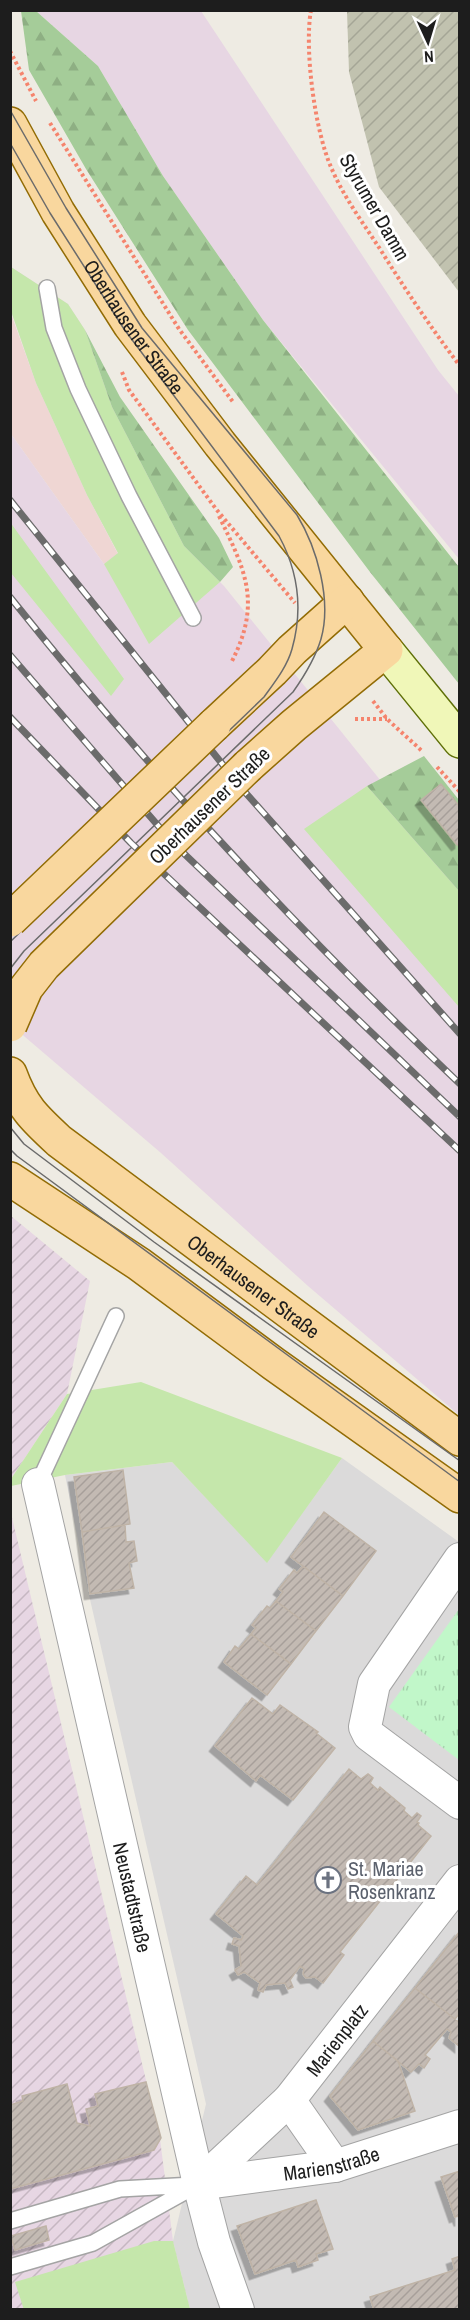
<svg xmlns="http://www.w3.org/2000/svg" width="470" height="2320" font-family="'Archivo Narrow',sans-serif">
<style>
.residential{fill:#dbdada}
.commercial{fill:#efd6d3}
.industrial{fill:url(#industrial-furrows)}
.railway{fill:#e7d6e3}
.construction{fill:url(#construction-furrows)}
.grass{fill:#c5e7ab}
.forest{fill:url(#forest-firs)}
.park{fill:url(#park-tufts)}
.building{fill:url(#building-hatch);stroke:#bfb3a6;stroke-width:1.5;filter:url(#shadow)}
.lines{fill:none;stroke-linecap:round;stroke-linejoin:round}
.service-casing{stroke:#a4a4a4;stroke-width:18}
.minor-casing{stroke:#a4a4a4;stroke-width:34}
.secondary-casing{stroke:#5f7008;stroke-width:36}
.primary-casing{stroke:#926c05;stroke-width:36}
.path{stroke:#f5846d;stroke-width:4;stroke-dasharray:3 3;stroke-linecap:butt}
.service{stroke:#fff;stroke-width:15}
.minor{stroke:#fff;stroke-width:32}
.secondary{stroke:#f0f7b8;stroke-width:33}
.primary{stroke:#f9d79e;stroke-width:33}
.tram{stroke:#6b6b6b;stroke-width:1.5}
.rail-casing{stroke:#6b6b6b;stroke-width:7}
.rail{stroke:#fff;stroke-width:4.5;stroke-dasharray:14;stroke-linecap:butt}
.primary-bridge-casing{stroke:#926c05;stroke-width:36;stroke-linecap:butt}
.primary-bridge{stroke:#f9d79e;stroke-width:33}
.labels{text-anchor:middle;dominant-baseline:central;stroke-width:6;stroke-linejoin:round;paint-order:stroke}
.street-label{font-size:20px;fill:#1d1d1d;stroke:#fff}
.worship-label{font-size:20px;fill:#5b616d;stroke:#fff;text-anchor:start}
</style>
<defs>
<pattern id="industrial-furrows" width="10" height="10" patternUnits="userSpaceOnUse" patternTransform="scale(1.5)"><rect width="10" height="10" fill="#e7d6e3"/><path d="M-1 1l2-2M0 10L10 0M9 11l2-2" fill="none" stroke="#c6b7c2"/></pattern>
<pattern id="construction-furrows" width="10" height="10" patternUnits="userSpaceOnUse" patternTransform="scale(1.5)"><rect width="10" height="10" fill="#c1c2af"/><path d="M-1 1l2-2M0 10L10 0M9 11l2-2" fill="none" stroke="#a5a696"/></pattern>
<pattern id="forest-firs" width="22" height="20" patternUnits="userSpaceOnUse" patternTransform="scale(1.5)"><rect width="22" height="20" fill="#a5cc99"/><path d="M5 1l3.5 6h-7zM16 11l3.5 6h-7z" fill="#8eaf83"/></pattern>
<pattern id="park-tufts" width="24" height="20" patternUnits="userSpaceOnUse" patternTransform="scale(1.5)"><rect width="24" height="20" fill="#c1f7c9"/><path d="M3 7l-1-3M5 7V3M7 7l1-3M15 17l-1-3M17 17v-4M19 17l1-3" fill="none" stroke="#a5d3ac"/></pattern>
<pattern id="building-hatch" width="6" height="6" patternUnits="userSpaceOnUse" patternTransform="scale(1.5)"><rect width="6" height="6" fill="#c3bab3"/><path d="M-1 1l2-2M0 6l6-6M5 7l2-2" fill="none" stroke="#a79f9a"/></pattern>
<filter id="shadow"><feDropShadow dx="-5.5" dy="5.5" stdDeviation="0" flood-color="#0004"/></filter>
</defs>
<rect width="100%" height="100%" fill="#eeebe3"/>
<!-- residential -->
<path class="residential" d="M342,1458L459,1542V2309H190L173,2241L206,2104L89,1595L65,1475L172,1462L267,1562Z"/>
<!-- commercial -->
<path class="commercial" d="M10,311L36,383L87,495L118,554L104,564L11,434Z"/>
<!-- industrial -->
<path class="industrial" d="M11,1216L90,1281L67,1394L11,1479Z
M10,1509L160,2139L173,2241L190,2309H11Z"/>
<!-- railway -->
<path class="railway" d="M36,11H201L438,370L459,396V559L263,320L163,176L98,66Z
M11,267L68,304L85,330L112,407L184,546L224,586L459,878V1415L308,1286L161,1153L11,1025V434L104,564L118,553L87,495L36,383L11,311Z"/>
<!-- construction -->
<path class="construction" d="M347,11H459V292L379,187L349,72Z"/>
<!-- grass -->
<path class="grass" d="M11,267L68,304L85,330L112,407L184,546L220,582L149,644L104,564L118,553L87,495L36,383L11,311Z
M10,522L124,679L111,696L11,573Z
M367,786L459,891V1007L304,829Z
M141,1382L342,1458L267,1563L172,1462L65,1475L11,1486V1479L67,1394Z
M154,2241H173L190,2309L24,2310L15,2282Z"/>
<!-- forest -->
<path class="forest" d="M21,11H36L98,66L163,176L263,320L459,567V684L370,572L188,330L86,169L29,70Z
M85,330L120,397L219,538L233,567L220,582L184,546L112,407Z
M424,756L459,800V891L367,786Z"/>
<!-- park -->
<path class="park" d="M459,1609V1760L389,1707Z"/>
<!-- building -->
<path class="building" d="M441,784L460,807V843L457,845L421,800Z
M123,1470L130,1524L82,1532L74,1477Z
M324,1512L376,1551L343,1596L291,1557Z
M125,1525L126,1542L134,1541L137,1561L129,1563L134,1588L90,1594L82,1532Z
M303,1566L343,1596L316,1631L276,1601L283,1592L279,1589L294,1570L297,1573Z
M276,1601L316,1631L291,1664L251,1634L256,1628L252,1625L267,1606L270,1608Z
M251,1634L291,1664L267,1695L224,1662L235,1646L239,1649Z
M252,1698L273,1714L280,1705L318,1732L316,1733L335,1748L293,1800L260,1775L256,1781L215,1746Z
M349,1769L361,1779L368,1774L373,1778L370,1783L378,1790L380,1787L405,1808L404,1811L412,1818L417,1813L421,1816L417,1822L419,1823L418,1825L431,1836L340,1952L344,1955L323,1983L315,1977L306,1978L303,1974L304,1969L300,1966L290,1980L293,1987L288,1989L285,1983L266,1985L263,1992L258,1990L260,1983L244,1972L238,1975L235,1970L241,1966L239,1946L232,1944L234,1938L241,1940L243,1936L216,1914L246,1876L257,1885Z
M460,1931V2013L455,2019L415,1988Z
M415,1988L460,2023V2047L449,2038L451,2032L447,2029L425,2055L430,2059L424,2068L419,2064L411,2072L373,2041Z
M373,2041L398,2061L415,2111L358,2130L330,2096Z
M146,2082L161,2138L154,2150L10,2189V2105L23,2101L22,2096L67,2084L77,2123L90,2126L86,2109L98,2106L95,2094Z
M460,2171V2221L458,2216L455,2217L441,2177Z
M316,2200L333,2249L316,2254L318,2260L298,2267L296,2260L255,2274L237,2226Z
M46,2226L49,2240L15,2250L11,2236Z
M460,2256V2310H374L370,2297L455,2270L452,2259Z"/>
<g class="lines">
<defs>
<path id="service" d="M47,288L54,328L78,389L129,496L193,618
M38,1484L116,1316
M10,2221L120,2189L193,2185
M10,2267L93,2243L199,2184"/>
<g id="minor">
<path id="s1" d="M38,1484L199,2184L214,2242L238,2310"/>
<path d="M460,1559L374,1684L365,1727L369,1735L460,1803"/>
<path d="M289,2100L335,2166"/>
<path id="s2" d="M199,2184L289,2100L460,1881"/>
<path id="s3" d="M199,2184L335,2166L460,2126"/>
</g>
<path id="secondary" d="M386,650L460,741"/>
<g id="primary">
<path id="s4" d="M10,124L58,212L130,325L220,444L386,650L294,725L248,766"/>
<path d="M214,725L272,671L292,650L347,601"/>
<path id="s5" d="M10,1074C22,1107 34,1118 59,1141L460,1439"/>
<path d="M10,1179L139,1264L274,1364L460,1496"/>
</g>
</defs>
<!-- service casing -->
<use href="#service" class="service-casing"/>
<!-- minor casing -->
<use href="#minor" class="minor-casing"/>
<!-- secondary casing -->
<use href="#secondary" class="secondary-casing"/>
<!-- primary casing -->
<use href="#primary" class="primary-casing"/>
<!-- path -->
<path class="path" d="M311,10C304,49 315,131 331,167C343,196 363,223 380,249C405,289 431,328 460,366
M10,51L36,101
M50,123L179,329L233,402
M122,372L129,390L216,509L295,603
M219,516C245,570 262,602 232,661
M373,701L387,719L422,751
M355,719H387
M437,767L460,792"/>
<!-- service -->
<use href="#service" class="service"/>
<!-- minor -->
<use href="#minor" class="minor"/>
<!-- secondary -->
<use href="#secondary" class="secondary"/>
<!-- primary -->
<use href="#primary" class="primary"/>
<!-- tram -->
<path class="tram" d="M10,110L66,208L142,328L297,515C317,548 332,600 321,639C315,659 305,675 293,692L24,951L10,969
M10,143L50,213L124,329L279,536C298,571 303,610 292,649C287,667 274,683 264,697L10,942
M10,1127L24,1144L154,1242L460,1461
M10,1149L17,1156L460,1482"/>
<defs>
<path id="rail" d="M10,500L244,791L460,1034
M10,597C148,770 300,932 460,1084
M10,655L174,844L460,1117
M10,717L131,843L460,1151"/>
</defs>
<!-- rail casing -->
<use href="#rail" class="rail-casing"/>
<!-- rail -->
<use href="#rail" class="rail"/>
<defs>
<path id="primary-bridge" d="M10,920L214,725
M10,1025L26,988L44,965L248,766"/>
</defs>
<!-- primary-bridge casing -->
<use href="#primary-bridge" class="primary-bridge-casing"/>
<!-- primary-bridge -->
<use href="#primary-bridge" class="primary-bridge"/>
</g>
<!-- icons -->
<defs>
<symbol id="church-ring" viewBox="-11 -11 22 22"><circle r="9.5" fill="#fff" stroke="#6b7280" stroke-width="1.5"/><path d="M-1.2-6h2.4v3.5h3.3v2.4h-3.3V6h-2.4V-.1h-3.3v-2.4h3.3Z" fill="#6b7280"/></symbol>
</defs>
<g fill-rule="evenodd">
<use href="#church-ring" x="313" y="1865" width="30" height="30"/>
</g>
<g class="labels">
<!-- street labels -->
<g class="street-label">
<text transform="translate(375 207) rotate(60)">Styrumer Damm</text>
<text stroke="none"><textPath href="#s4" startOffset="238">Oberhausener Straße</textPath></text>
<text transform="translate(209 805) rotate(-44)">Oberhausener Straße</text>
<text stroke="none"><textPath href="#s5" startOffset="327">Oberhausener Straße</textPath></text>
<text stroke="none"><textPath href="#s1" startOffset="424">Neustadtstraße</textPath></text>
<text stroke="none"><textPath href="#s2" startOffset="200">Marienplatz</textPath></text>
<text stroke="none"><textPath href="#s3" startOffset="134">Marienstraße</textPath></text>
</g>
<!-- worship labels -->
<g class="worship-label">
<text x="348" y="1868">St. Mariae<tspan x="348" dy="23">Rosenkranz</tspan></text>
</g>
</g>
<!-- border -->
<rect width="470" height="2320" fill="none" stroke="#1d1d1d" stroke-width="24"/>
<!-- north arrow -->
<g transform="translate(428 42) rotate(176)" stroke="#ffffff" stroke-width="4.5" paint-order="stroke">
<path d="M0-4.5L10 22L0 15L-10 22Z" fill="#1d1d1d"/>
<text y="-9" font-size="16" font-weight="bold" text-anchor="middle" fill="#1d1d1d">N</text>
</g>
</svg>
